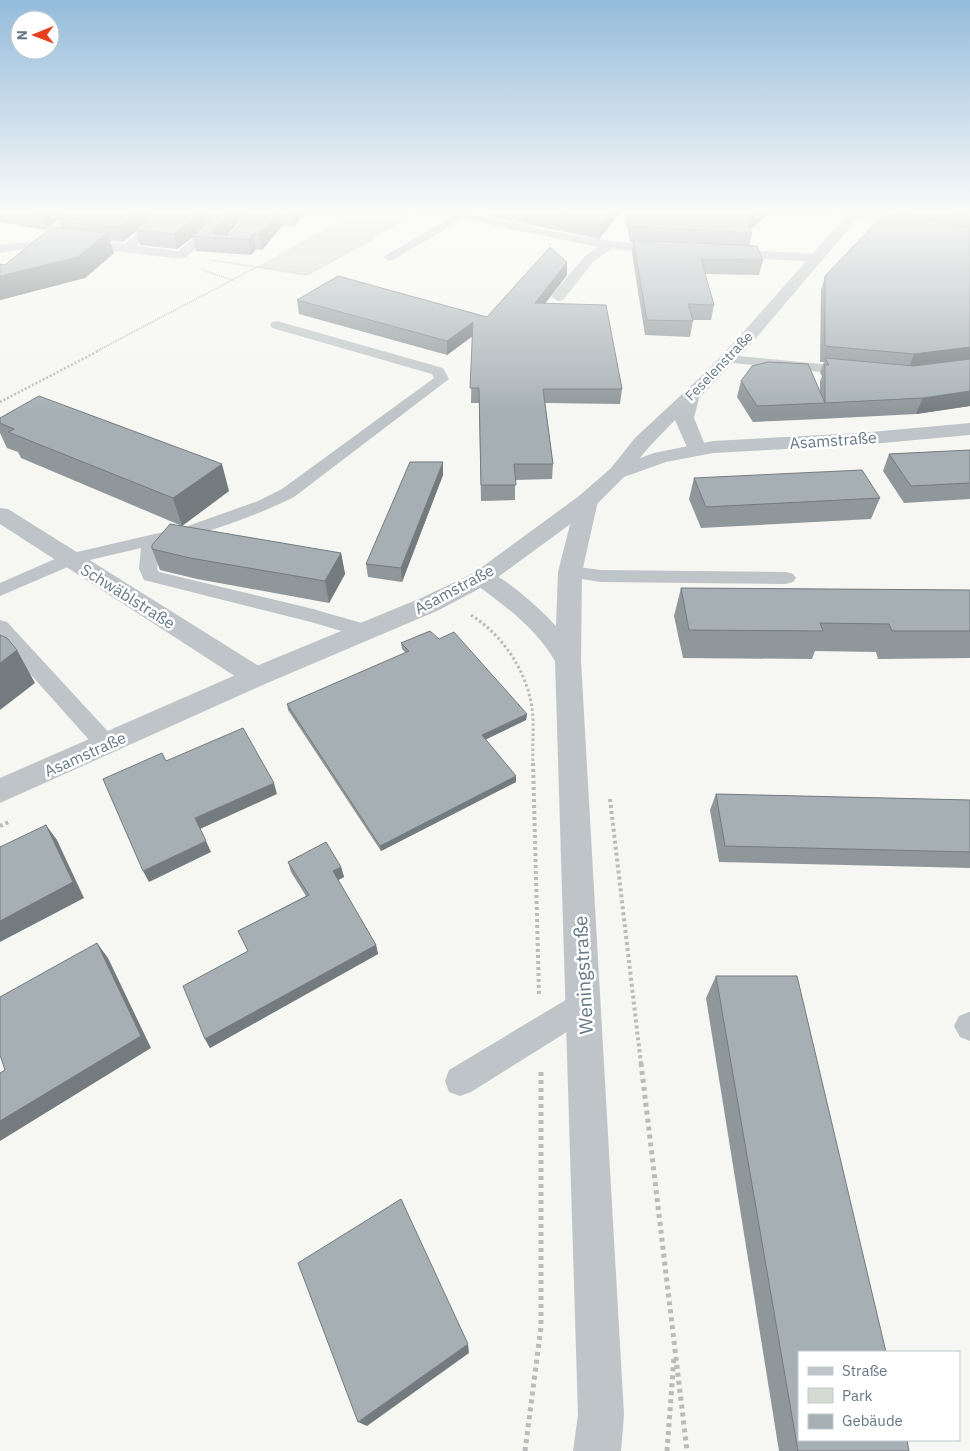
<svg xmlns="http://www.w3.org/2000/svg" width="970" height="1451" font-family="'IBM Plex Sans',sans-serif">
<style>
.green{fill:#d6dbd1}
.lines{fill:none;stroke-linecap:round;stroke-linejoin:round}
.path-far4{stroke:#b8bcbe;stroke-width:2;stroke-dasharray:1 1;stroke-linecap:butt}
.path-far3{stroke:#b8bcbe;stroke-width:2.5;stroke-dasharray:2 2;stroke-linecap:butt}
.path-far2{stroke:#b8bcbe;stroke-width:3;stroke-dasharray:2.5 2.5;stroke-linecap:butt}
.path-far1{stroke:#b8bcbe;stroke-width:4;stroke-dasharray:3 3;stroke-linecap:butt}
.path{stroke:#b8bcbe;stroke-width:5;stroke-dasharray:4 4;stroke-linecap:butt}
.service{fill:#bec4c7;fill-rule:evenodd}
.minor{fill:#bec4c7;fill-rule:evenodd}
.tertiary{fill:#bec4c7;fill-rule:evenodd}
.wall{fill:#8f979b}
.shaded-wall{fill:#747b7e}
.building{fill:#a6b0b4;stroke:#747b7e}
.labels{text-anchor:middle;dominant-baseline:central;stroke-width:5;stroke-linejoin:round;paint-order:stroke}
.far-street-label{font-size:14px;fill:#647984;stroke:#fff}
.street-label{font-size:16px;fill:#647984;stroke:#fff}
.near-street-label{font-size:19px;fill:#647984;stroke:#fff}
</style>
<rect width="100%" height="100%" fill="#f6f6f2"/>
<!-- green -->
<path class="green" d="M359,210H424L307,275L257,267Z"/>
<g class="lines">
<!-- path-far4 -->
<path class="path-far4" d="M211,260L257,267
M202,270L233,280
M97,351L257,267L307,275L374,238"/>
<!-- path-far3 -->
<path class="path-far3" d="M0,402L100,350"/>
<!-- path-far2 -->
<path class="path-far2" d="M471,615C501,634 524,667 531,702C535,721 532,744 533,764"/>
<!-- path-far1 -->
<path class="path-far1" d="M533,763L539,994
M610,799L641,1064
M0,826L11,821"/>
<!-- path -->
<path class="path" d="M641,1063L687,1451
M525,1451L541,1327V1071
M667,1451L674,1357"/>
<!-- service -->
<path class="service" d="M163,210H175L136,246L178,251L203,231L207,230L213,233L185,258L181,259L82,247L76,244L82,241L124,244Z
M460,212C527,226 593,242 662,246L668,250L662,254L611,249L593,262L563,300L558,301L552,297L553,294L585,256L599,247L462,219L393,260L389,261L383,257Z
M39,241L45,244L43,246L0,253V245Z
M731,249L815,254L821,258L815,262L727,256L725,253L727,250Z
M277,321L443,368L449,379L294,497C252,518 206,533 160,544L157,569L159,572L313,609L372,626L375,631L372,636L365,638L311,622L144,580L139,569L141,548L77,563L0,596V583L64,555L185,527L258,501L282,489L434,378L432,374L272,328L270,325L272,322Z
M728,355L852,367L857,368L859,371L857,374L852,375L723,362L721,359L723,356Z
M570,566L601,570L786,572L793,574L796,578L793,582L786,584L601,582L563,576L560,572L563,568Z
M0,620L7,622L114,738L117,744L114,750L106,753L98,750L0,640Z
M584,991L594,995L598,1005L594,1015L471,1092L460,1096L449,1092L445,1081L449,1070L574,995Z
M969,1012H970V1041L960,1037L954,1026L959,1016Z"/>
<!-- minor -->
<path class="minor" d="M73,210H88L5,280L0,282V269Z
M824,210H864L863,213L970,234V242L857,219L751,344L699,398L694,418L707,450L704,454L697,456L690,454L675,420L649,447L624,477L617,479L610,477L607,473L635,438L708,370L739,337L845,217L825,213Z
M587,495L595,496L598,501L582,572L581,661L624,1415L621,1451H573L578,1415L555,661C535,627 505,606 474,583L470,578L474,573C479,571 483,570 489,572C507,579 543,611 556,626L558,572L576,501L579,496Z
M0,508L8,509L265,670L269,677L265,684L256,686L247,684L0,524Z"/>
<!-- tertiary -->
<path class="tertiary" d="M970,423V435L860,445L713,453L666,462L624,477L595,506L490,583L439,610L265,684L0,803V778L247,670L421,598L474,573L579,496L610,469L654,453L713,441L860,433Z"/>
</g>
<!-- wall -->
<path class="wall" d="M0,210H65L66,212L68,210H251L226,235H229L253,210H308L294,227L282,226L262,250L256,249L251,255L196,251L193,237L177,249L140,245L136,231L123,242L110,241L114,253L85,278L0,300V264L5,265L62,228L59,219L46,230L0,222Z
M471,210H622L599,239L471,212Z
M624,210H771V212L751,229L752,233L749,246L763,260L759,275L705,274L714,305L711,320H693L690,337L645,335L632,254L633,243L630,242Z
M892,210H970V406L916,414L820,419V418V419L753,422L737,397L741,381L820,392V381L822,376L820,373L824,362H820L821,291L825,276L891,213Z
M567,275L545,303L622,389L620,404L545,403L553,464L552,479L515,480V500L481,501L479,403H471L472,336L447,355L299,314L297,300L487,317Z
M0,418L229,491L182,526L21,458L18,452L7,448L0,433Z
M970,450V499L904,503L883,471L889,454Z
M443,475L402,582L368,577L366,564Z
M694,478L880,498L871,519L701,528L689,499Z
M152,549L341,553L345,574L329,603L197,579L160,570Z
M681,588L970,590V658L878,659L876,652L815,651L812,659L683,658L674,616Z
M439,639L527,714L526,720L485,740L516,776V782L381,851L288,710L287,704L406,653L402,649L401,643Z
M716,794L970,800V868L719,862L710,810Z
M288,862L341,867L344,877L338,880L376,945L378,954L210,1048L205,1039L248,951L238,931L306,896L291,872Z
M716,976L909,1451H779L706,998Z"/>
<!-- shaded-wall -->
<path class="shaded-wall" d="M46,210H65L66,213L46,230L41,215Z
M139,210H160L136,230V231L123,242L119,227Z
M233,210H251L224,238L215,237L214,232L216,227Z
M293,210H308L294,227L292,212Z
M611,210H622L599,239L601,223Z
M758,210H771V212L747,232L746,220Z
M280,211L282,226L262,250L259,234Z
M203,214L207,228L192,236L193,237L177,249L174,234L198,215Z
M107,233L114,253L85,278L0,300V276Z
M253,234L256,249L251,255L248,240Z
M567,262V275L535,317V303Z
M473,322V336L447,355V341Z
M970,347V362L908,370L914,354Z
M970,391V406L916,414L923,398Z
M443,462V475L402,582L401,568Z
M222,464L229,491L182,526L173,498Z
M341,553L345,574L329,603L325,581Z
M17,650L35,683L0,710V663Z
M527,714L526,720L482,741V735Z
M516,776V782L381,851L380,846Z
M274,783L277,794L200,829L195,818Z
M46,825L57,840L84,898L0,942V921Z
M206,841L211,852L149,882L143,871Z
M341,867L344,877L335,882L333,871Z
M97,943L108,958L151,1048L0,1141V1121Z
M376,945L378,954L210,1048L205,1039Z
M468,1344L469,1353L367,1426L358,1422Z"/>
<!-- building -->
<path class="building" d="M14,210H46L41,215Z
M68,210H139L119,227L66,223L69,220L59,218Z
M158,210H233L216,227L214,232L216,235H229L253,210H293L292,212L280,211L259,234H253L248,240L192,236L211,220V217L203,214L198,215L174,234L136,230Z
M539,210H611L601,223Z
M629,210H758L746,220L752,233L632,226Z
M935,210H970V217Z
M886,212L970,228V347L914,354L825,346V276Z
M52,227L107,233L78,257L0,276V264L5,265Z
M633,240L757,246L763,260L701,259L714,305L688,304L693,321L647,320Z
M550,247L567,262L535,303L606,305L622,389H543L553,464H514L516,485H481L479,388H470L473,322L447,341L297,300L338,276L487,317Z
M825,358L914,366L970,359V391L923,398L825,403V365H829Z
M768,362L808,364L825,403L757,406L741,381L752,366Z
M39,396L222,464L173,498L8,432L14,429L0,423V418Z
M970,450V483L911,486L889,454Z
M410,462H443L401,568L366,564Z
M862,470L880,498L706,507L694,478Z
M170,524L341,553L325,581L190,558L152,549V545Z
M681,588L970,590V631H892L889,624L820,623L823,631L689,630Z
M430,631L439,639L454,632L527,714L482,735L516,776L380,846L287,704L409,651L401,643Z
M0,635L7,638L17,650L0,663Z
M243,728L274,783L195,818L206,841L143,871L103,779L162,753L166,761Z
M716,794L970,800V852L725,846Z
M46,825L73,882L0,921V847Z
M326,842L341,867L333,871L376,945L205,1039L183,986L248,951L238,931L309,895L288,862Z
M97,943L141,1036L0,1121V1073L5,1070L0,1055V997Z
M716,976H797L886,1352H799V1440H907L909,1451H798Z
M401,1199L468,1344L358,1422L298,1263Z"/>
<!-- sky -->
<linearGradient id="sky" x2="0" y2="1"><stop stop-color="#94bbdb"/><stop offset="0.51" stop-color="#fbfbf9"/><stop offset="1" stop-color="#fbfbf9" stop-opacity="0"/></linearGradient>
<rect width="970" height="414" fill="url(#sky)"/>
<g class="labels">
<!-- far-street labels -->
<g class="far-street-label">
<text transform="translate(719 366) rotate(-46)">Feselenstraße</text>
</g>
<!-- street labels -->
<g class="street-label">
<text transform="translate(833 440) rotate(-4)">Asamstraße</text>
<text transform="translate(454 589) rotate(-28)">Asamstraße</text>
<text transform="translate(128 596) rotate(32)">Schwäblstraße</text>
<text transform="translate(85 754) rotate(-24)">Asamstraße</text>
</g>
<!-- near-street labels -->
<g class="near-street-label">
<text transform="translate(583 975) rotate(-93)">Weningstraße</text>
</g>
</g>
<!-- legend -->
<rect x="798" y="1351" width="162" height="90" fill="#ffffff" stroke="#c1c9ce"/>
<rect x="808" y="1367" width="25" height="8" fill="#bec4c7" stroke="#c1c9ce"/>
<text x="842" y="1376" font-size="15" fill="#647984">Straße</text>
<rect x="808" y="1388" width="25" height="15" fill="#d6dbd1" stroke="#c1c9ce"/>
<text x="842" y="1401" font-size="15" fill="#647984">Park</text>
<rect x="808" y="1414" width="25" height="15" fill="#a6b0b4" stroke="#c1c9ce"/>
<text x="842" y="1426" font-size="15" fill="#647984">Gebäude</text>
<!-- north arrow -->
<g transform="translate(35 35) rotate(269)"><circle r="24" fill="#ffffff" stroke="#c1c9ce"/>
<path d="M0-4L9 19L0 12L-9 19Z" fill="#e73f21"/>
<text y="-8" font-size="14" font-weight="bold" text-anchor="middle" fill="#647984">N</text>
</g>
</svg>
